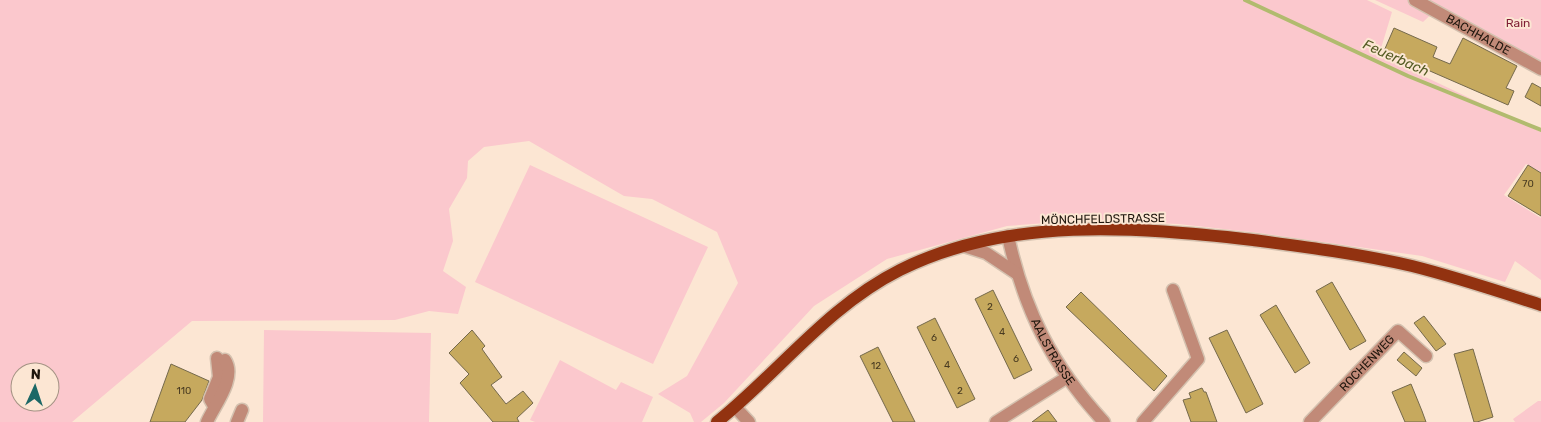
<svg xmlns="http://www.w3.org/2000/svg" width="1541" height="422" font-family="Rubik,sans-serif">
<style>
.green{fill:#fbc8cd;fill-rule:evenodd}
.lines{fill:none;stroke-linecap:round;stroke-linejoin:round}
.stream{stroke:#b1bb6e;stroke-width:4}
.building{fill:#c6a95e;stroke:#74694c}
.minor-casing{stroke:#d4c1af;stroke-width:15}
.major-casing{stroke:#d4c1af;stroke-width:15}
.minor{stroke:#c18a78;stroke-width:12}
.major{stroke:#923210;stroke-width:12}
.labels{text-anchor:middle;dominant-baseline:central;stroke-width:4;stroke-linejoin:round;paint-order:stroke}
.number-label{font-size:10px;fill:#493b21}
.park-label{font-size:12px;fill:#7e1d33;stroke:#fce6d3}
.street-label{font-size:12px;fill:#1f160d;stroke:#fce6d3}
.water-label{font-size:14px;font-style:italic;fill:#555c24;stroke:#fce6d3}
</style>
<rect width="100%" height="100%" fill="#fce6d3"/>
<!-- green -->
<path class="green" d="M0,0H1367L1392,12L1379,55L1541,132V172L1526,164L1504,195L1541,218V280L1515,261L1505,282L1422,256L1260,233L1178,224L1088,220L1007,226L887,259L814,306L724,403L701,422H694L690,413L658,394L687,376L738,283L717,232L652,199L624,196L529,141L484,147L468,161L467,178L449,209L453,241L443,271L466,287L458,314L429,311L395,320L192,321L72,422H0ZM20,372H50V402H20Z
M1375,0H1541V62L1481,31L1440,6L1423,22Z
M530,165L708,247L653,364L475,282Z
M264,330L431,333L429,422H263Z
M560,360L616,390L621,382L653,397L642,422H535L530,420Z
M1538,401H1541V422H1515L1513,419Z"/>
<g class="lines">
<!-- stream -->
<path class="stream" d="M1245,0L1408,76L1541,130"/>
</g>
<!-- building -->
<path class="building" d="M1394,28L1437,47L1433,57L1450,64L1463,38L1517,66L1506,88L1514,91L1508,105L1384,51Z
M1532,83L1541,88V106L1525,97Z
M1528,165L1541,173V216L1508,196Z
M1332,282L1366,341L1350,350L1316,291Z
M993,290L1032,370L1014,379L975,299Z
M1081,292L1167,376L1154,391L1066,307Z
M1276,305L1310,363L1295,373L1260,315Z
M1424,316L1446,344L1436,351L1414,323Z
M935,318L975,399L957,408L917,327Z
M472,330L485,346L482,349L502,377L491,385L506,404L523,391L533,403L517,418L519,422H493L460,383L469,374L449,353Z
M1227,330L1263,404L1246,413L1209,338Z
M878,347L905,402L915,422H893L860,356Z
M1473,349L1493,417L1477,422H1474L1454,354Z
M1404,352L1422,368L1416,376L1397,360Z
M171,364L209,381L202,400L185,422H150Z
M1411,384L1422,411L1426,422H1405L1392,392Z
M1202,388L1204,392H1206L1217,422H1191L1183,400L1191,398L1189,393Z
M1048,410L1057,422H1032Z"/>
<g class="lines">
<defs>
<g id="minor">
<path id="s1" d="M1415,0L1541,69"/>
<path id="s2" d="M1008,236C1024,310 1052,366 1104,422"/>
<path d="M964,246L986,253L1016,273"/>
<path d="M214,406L210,399L219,377L217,358"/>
<path d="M735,407L749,422"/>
<path d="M207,422C214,406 237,378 225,360"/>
<path d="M237,422L242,410"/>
<path d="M996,422L1066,378"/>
<path d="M1143,422L1198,359L1173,290"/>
<path id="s3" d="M1310,422L1398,331L1426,356"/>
</g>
<path id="major" d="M717,422C779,372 828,306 900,270C1008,216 1136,227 1253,240C1306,247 1360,254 1412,266C1456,277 1498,291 1541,305"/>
</defs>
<!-- minor casing -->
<use href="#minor" class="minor-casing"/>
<!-- major casing -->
<use href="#major" class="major-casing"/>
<!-- minor -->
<use href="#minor" class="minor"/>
<!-- major -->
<use href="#major" class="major"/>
</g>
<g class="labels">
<!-- number labels -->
<g class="number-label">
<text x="1528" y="184">70</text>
<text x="990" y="307">2</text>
<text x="1002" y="332">4</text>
<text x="934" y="338">6</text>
<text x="1016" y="359">6</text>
<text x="947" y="365">4</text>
<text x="876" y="366">12</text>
<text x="184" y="391">110</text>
<text x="960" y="391">2</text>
</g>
<!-- park labels -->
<g class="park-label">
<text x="1518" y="23">Rain</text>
</g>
<!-- street labels -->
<g class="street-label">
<text stroke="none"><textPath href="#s1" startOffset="72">BACHHALDE</textPath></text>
<text transform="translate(1103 219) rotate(-1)">MÖNCHFELDSTRASSE</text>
<text stroke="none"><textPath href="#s2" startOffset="125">AALSTRASSE</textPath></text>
<text stroke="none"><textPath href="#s3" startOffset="82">ROCHENWEG</textPath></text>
</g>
<!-- water labels -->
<g class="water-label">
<text transform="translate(1396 58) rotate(24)">Feuerbach</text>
</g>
</g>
<!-- north arrow -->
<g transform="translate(35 387) rotate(3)"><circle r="24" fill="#fce6d3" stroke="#a49384"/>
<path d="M0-4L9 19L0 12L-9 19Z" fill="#1c6866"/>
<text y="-8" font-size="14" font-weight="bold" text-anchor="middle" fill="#1f160d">N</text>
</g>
</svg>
